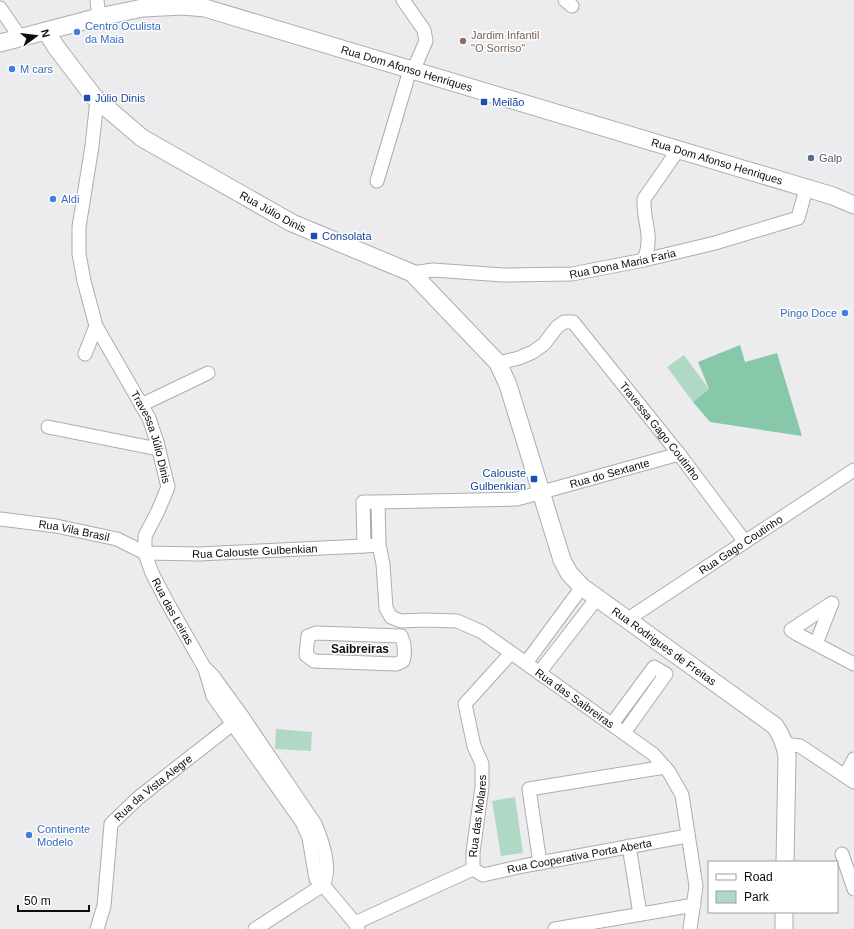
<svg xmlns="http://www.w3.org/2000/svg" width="854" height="929" font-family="Arial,sans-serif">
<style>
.green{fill:#afd9c5}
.forest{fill:#87c8aa}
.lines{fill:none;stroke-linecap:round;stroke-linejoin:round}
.minor-casing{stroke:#acadae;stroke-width:15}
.major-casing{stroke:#acadae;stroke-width:19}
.minor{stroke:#fff;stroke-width:13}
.major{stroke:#fff;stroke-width:17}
.shop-dot{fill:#3f7fe0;stroke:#fff;stroke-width:1.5}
.education-dot{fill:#8d6e63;stroke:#fff;stroke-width:1.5}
.transit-dot{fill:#1a4fb4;stroke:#fff;stroke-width:1.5}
.service-dot{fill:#5c6f8a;stroke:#fff;stroke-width:1.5}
.labels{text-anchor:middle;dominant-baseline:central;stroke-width:3;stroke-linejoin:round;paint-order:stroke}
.shop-label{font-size:11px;fill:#366cbe;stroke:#fff;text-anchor:start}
.education-label{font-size:11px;fill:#785e54;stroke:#fff;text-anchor:start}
.street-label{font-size:11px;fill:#0c0c0d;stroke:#fff}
.transit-label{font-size:11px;fill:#164399;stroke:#fff;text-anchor:start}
.service-label{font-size:11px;fill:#4e5e75;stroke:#fff;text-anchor:start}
.neighbourhood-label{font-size:12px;font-weight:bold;fill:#0c0c0d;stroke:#fff}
</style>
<rect width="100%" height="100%" fill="#ececee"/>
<!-- green -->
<path class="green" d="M684,355L709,389L693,402L667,367Z
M276,729L312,732L311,751L275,749Z
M515,797L523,853L501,856L492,801Z"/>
<!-- forest -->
<path class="forest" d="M740,345L745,362L777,353L802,436L710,422L693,402L709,389L698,362Z"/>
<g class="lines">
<defs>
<g id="minor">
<path d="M97,0L99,17"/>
<path d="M565,0L572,6"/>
<path d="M0,8L20,37"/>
<path id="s1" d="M97,100L92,146L79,227V254L84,281L96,326L149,418L157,442L168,487L158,511L145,536V553L148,562L152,573L167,602L204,667L213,676L242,716L315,824C322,840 332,869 323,885L255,929"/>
<path d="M377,181L410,70L416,64L426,41L424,30L403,0"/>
<path d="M644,260C654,234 643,224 644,199L678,150"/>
<path id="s2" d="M412,273L433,270L503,275L572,274L644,260L715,243L798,218L806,189"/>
<path d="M85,354L96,326"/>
<path id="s3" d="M498,363L519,358L533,352L544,344L557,327L564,322H573L679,454L745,542"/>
<path d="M141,405L208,373"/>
<path d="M48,427L158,449"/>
<path id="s4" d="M378,502L517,499L679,454"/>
<path id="s5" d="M0,519L56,526L117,539L145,553L199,554L364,546"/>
<path id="s6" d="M379,545L364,546L363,502H378L379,545L383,564L386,608L391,617L401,621L424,620L457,621L482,632L653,754L669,772L682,795L696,886L690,929"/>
<path id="s7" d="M628,619L854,470"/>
<path d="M316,633L401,636C405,645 406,652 403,661L396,664L314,661L306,655L308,636Z"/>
<path d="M816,644L832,603L791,630L797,634L854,664"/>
<path d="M526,663L582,587"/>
<path d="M205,669L213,696L302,822L309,838L316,879L323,885L355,923L358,929"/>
<path d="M539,673L597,598"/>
<path d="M612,724L654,667L666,674L624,733"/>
<path d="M785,744L800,746L854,782"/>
<path d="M845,776L854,759"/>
<path d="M629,846L640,914"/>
<path d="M842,854L854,889"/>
<path d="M540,863L529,789L665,767"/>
<path id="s8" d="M473,869L483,875L523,866L687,836"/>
<path id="s9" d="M355,923L473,869V852L482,787V764L474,746L465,704L511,653"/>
<path id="s10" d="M97,929L104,906L111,824L138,798L239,719"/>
<path d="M555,929L694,905"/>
</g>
<g id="major">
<path id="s11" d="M46,31L56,47L94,97L142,138L292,223L412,273L498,363L508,385L562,560L569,573L582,587L775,726C782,736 785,744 787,756L785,862"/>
<path id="s12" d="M0,43L99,17L143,8L183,6L205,8L833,196L854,205"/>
<path d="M784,929V912"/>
</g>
</defs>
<!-- minor casing -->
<use href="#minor" class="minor-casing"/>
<!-- major casing -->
<use href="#major" class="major-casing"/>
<!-- minor -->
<use href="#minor" class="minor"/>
<!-- major -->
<use href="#major" class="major"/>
</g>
<!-- markers -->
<g class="shop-dot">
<circle cx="77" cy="32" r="4"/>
<circle cx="12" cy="69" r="4"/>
<circle cx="53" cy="199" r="4"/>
<circle cx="845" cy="313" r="4"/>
<circle cx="29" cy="835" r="4"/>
</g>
<circle class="education-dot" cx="463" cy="41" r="4"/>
<g class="transit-dot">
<rect x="83" y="94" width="8" height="8" rx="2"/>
<rect x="480" y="98" width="8" height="8" rx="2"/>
<rect x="310" y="232" width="8" height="8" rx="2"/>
<rect x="530" y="475" width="8" height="8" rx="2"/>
</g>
<circle class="service-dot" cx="811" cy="158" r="4"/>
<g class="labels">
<!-- shop labels -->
<g class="shop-label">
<text x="85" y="26">Centro Oculista<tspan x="85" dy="13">da Maia</tspan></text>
<text x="20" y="69">M cars</text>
<text x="61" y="199">Aldi</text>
<text x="837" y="313" text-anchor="end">Pingo Doce</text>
<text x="37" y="829">Continente<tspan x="37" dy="13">Modelo</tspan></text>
</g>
<!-- education labels -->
<g class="education-label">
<text x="471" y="35">Jardim Infantil<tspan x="471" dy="13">"O Sorriso"</tspan></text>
</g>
<!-- street labels -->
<g class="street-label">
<text stroke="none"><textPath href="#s12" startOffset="420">Rua Dom Afonso Henriques</textPath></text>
<text stroke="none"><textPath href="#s12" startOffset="744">Rua Dom Afonso Henriques</textPath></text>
<text stroke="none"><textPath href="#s11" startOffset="295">Rua Júlio Dinis</textPath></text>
<text stroke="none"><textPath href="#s2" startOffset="212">Rua Dona Maria Faria</textPath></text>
<text stroke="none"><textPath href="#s3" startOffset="229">Travessa Gago Coutinho</textPath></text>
<text stroke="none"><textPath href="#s1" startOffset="354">Travessa Júlio Dinis</textPath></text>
<text stroke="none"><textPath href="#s4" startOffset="235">Rua do Sextante</textPath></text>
<text stroke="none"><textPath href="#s5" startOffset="75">Rua Vila Brasil</textPath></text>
<text stroke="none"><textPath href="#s7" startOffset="135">Rua Gago Coutinho</textPath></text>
<text stroke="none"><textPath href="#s5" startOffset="260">Rua Calouste Gulbenkian</textPath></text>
<text stroke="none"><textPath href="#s1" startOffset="543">Rua das Leiras</textPath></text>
<text stroke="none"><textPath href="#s11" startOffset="914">Rua Rodrigues de Freitas</textPath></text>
<text stroke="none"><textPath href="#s6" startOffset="399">Rua das Saibreiras</textPath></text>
<text stroke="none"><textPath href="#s10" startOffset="162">Rua da Vista Alegre</textPath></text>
<text stroke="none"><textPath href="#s9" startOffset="183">Rua das Molares</textPath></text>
<text stroke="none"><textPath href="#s8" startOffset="110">Rua Cooperativa Porta Aberta</textPath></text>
</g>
<!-- transit labels -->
<g class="transit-label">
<text x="95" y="98">Júlio Dinis</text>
<text x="492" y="102">Meilão</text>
<text x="322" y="236">Consolata</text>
<text x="526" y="473" text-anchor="end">Calouste<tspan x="526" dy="13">Gulbenkian</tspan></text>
</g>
<!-- service labels -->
<g class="service-label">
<text x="819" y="158">Galp</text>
</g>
<!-- neighbourhood labels -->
<g class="neighbourhood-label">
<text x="360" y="649">Saibreiras</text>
</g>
</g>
<!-- legend -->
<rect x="708" y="861" width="130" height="52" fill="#ffffff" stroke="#9e9e9e"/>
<rect x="716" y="874" width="20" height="6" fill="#ffffff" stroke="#9e9e9e"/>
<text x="744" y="881" font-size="12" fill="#0c0c0d">Road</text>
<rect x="716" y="891" width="20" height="12" fill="#afd9c5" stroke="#9e9e9e"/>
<text x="744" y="901" font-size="12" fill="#0c0c0d">Park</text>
<!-- north arrow -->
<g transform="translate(36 36) rotate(75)" stroke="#ffffff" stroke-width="3" paint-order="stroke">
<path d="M0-3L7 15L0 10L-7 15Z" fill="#0c0c0d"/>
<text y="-6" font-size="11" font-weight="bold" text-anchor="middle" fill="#0c0c0d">N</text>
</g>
<!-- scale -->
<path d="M18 905v6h71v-6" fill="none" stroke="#0c0c0d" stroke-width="2"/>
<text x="24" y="905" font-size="12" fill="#0c0c0d" stroke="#ffffff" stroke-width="3" paint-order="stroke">50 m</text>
</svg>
